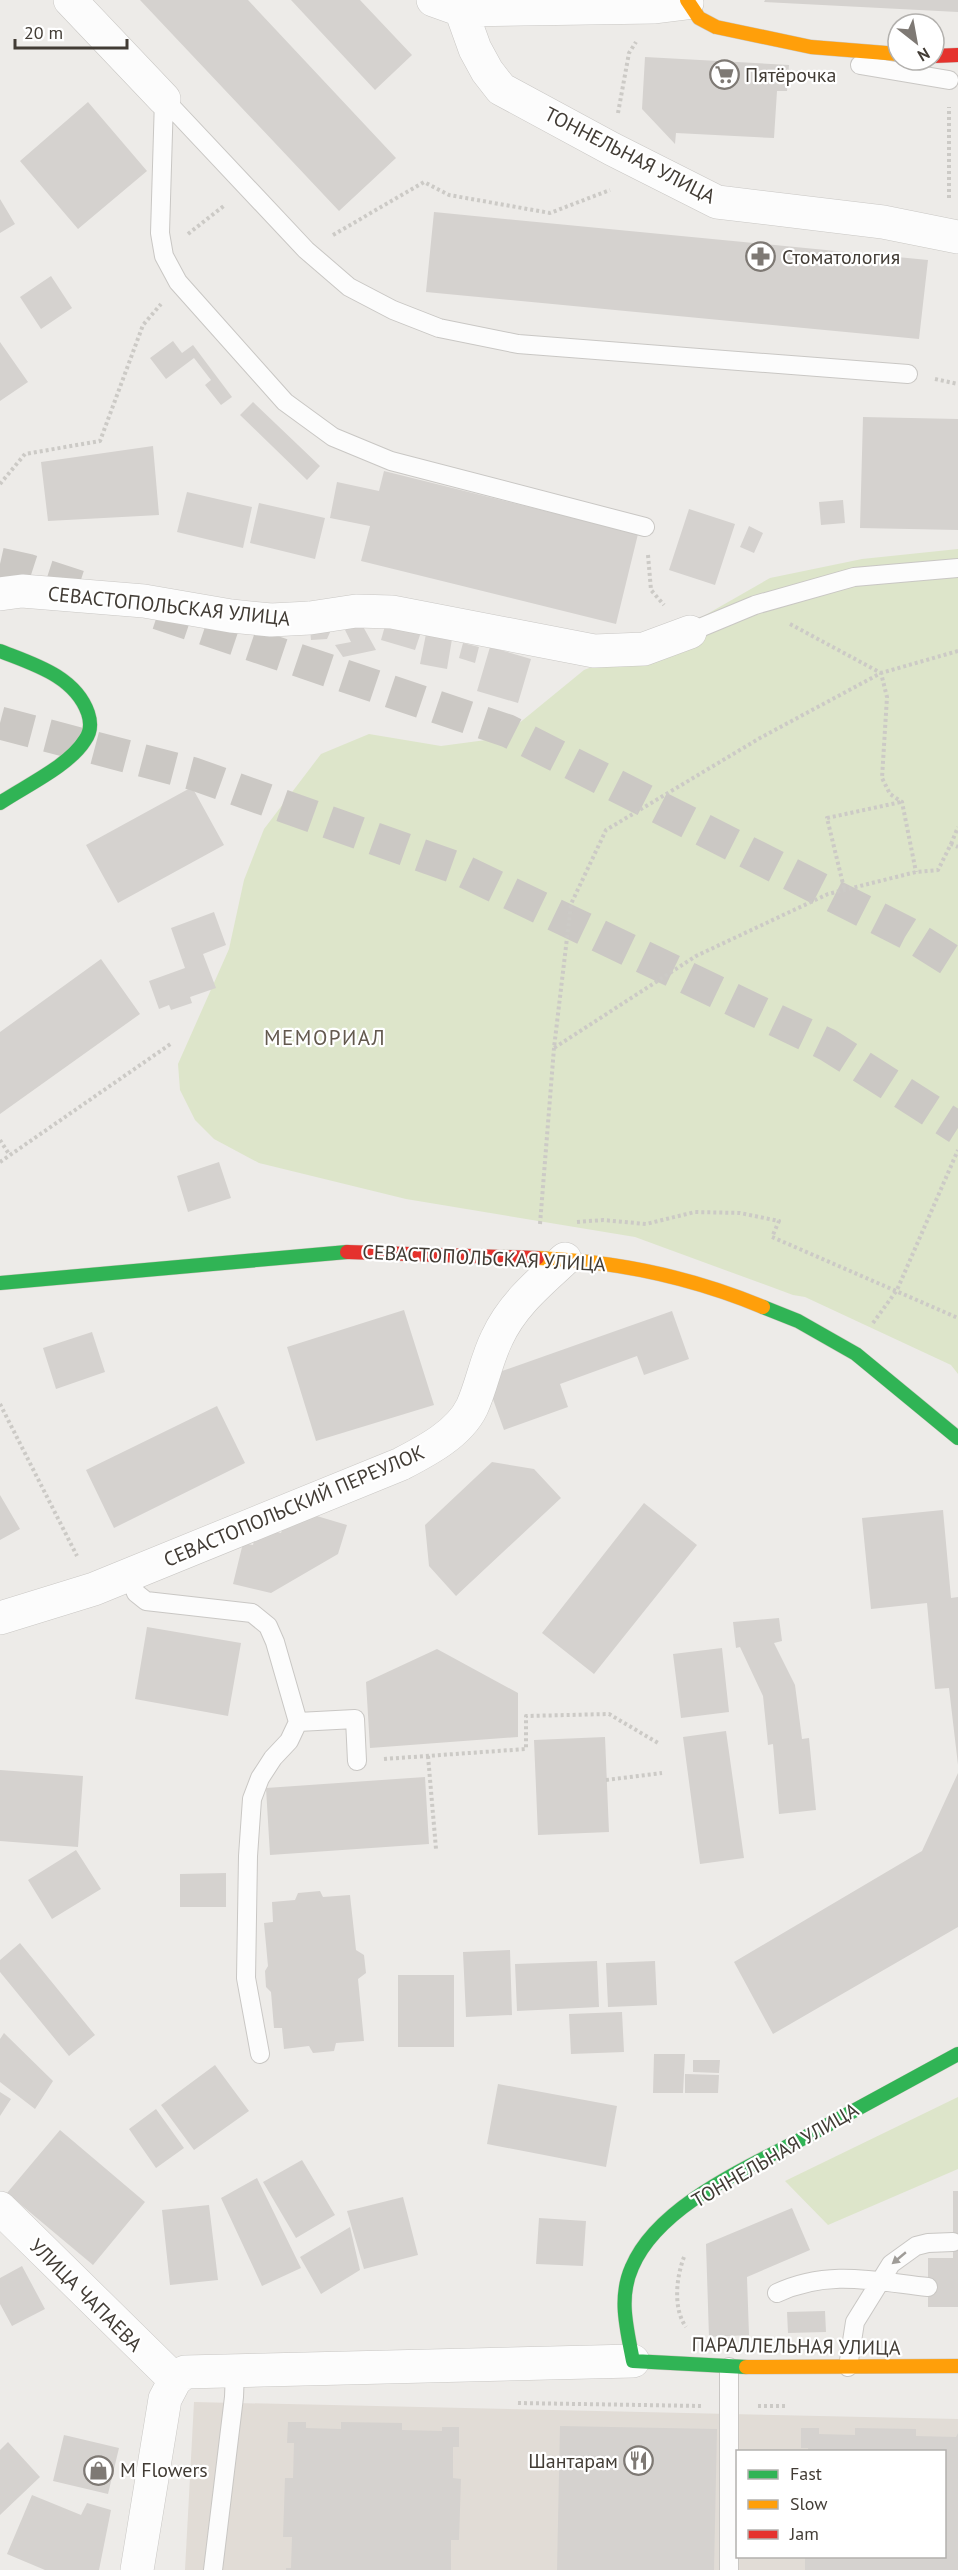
<svg xmlns="http://www.w3.org/2000/svg" width="958" height="2570" font-family="'PT Sans',sans-serif">
<style>
.residential{fill:#e1dcd6;fill-rule:evenodd}
.green{fill:#dde5ca}
.building{fill:#d5d2cf}
.lines{fill:none;stroke-linecap:round;stroke-linejoin:round}
.primary-tunnel{stroke:#cbc8c4;stroke-width:33;stroke-dasharray:33 16;stroke-linecap:butt}
.lane-casing{stroke:#c9c7c4;stroke-width:20}
.street-casing{stroke:#c9c7c4;stroke-width:34}
.fast-casing{stroke:#ccc7bf;stroke-width:15}
.slow-casing{stroke:#ccc7bf;stroke-width:15}
.jam-casing{stroke:#ccc7bf;stroke-width:15}
.path{stroke:#cccac6;stroke-width:4;stroke-dasharray:3 3;stroke-linecap:butt}
.lane{stroke:#fcfcfc;stroke-width:18}
.street{stroke:#fcfcfc;stroke-width:33}
.fast{stroke:#30b455;stroke-width:14}
.slow{stroke:#ff9f0a;stroke-width:14}
.jam{stroke:#e5322d;stroke-width:14}
.oneway{fill:#9f9c98}
.labels{text-anchor:middle;dominant-baseline:central;stroke-width:4.5;stroke-linejoin:round;paint-order:stroke}
.poi-label{font-size:20px;fill:#423c35;stroke:#fff;text-anchor:start}
.street-label{font-size:20px;fill:#423c35;stroke:#fff}
.neighbourhood-label{font-size:21px;letter-spacing:1.5px;fill:#63594e;stroke:#fff}
</style>
<rect width="100%" height="100%" fill="#edebe8"/>
<!-- residential -->
<path class="residential" d="M194,2402L958,2419V2570H185ZM738,2452H944V2556H738Z"/>
<!-- green -->
<path class="green" d="M958,549V1374L951,1365L805,1297L793,1295L635,1237L406,1199L259,1163L214,1139L195,1120L180,1090L178,1064L229,949L244,880L264,829L321,754L369,734L441,746L501,738L584,670L660,641L770,578L862,559Z
M958,2097V2169L828,2225L785,2181Z"/>
<!-- building -->
<path class="building" d="M140,0H248L396,158L339,211Z
M291,0H360L412,55L375,90Z
M765,0H958V12L764,2Z
M645,57L789,65L787,91H777L774,138L676,133L675,144L642,109Z
M88,102L147,171L78,229L20,161Z
M0,199L15,224L0,233Z
M434,212L928,260L919,339L426,292Z
M51,276L72,308L41,329L20,297Z
M173,341L182,353L193,345L232,397L221,405L205,385L211,380L194,358L166,379L150,358Z
M0,342L28,382L0,401Z
M253,402L320,466L307,480L240,415Z
M863,417L958,419V530L860,528Z
M153,446L159,515L48,521L41,462Z
M384,471L638,534L616,624L361,561L370,526L330,518L337,482L379,491Z
M187,492L252,507L243,548L177,532Z
M843,500L845,523L821,525L819,502Z
M259,503L325,518L315,559L250,543Z
M689,509L735,524L715,585L669,570Z
M749,526L763,533L754,553L740,547Z
M387,619L422,629L415,650L381,640Z
M360,621L376,650L343,657L335,645L351,642L345,630Z
M332,628L327,639L311,640L310,629Z
M426,634L452,639L447,669L420,664Z
M463,643L479,647L475,663L459,658Z
M490,647L531,659L518,703L477,691Z
M192,787L224,845L118,903L86,845Z
M214,912L226,945L203,954L216,988L190,997L192,1003L171,1010L169,1005L159,1009L149,981L185,968L171,928Z
M101,959L140,1014L0,1114V1032Z
M219,1162L231,1198L188,1212L177,1176Z
M404,1310L434,1405L316,1441L287,1347Z
M672,1311L689,1359L644,1375L637,1356L560,1384L568,1407L504,1430L485,1377Z
M92,1332L105,1372L56,1389L43,1348Z
M217,1406L245,1463L114,1528L86,1470Z
M492,1462L534,1469L561,1498L456,1596L429,1566L425,1525Z
M0,1495L20,1529L0,1540Z
M644,1503L697,1545L594,1674L542,1633Z
M943,1510L951,1598L958,1597V1765L949,1688L935,1689L927,1603L871,1609L862,1518Z
M300,1511L347,1525L338,1554L271,1593L233,1584L243,1543L253,1545L255,1536L267,1529L281,1533L285,1519Z
M779,1618L782,1641L774,1643L795,1685L802,1739L809,1738L816,1810L779,1814L773,1744L768,1745L763,1696L740,1647L736,1648L733,1622Z
M147,1627L241,1643L228,1716L135,1699Z
M722,1648L729,1712L681,1718L673,1654Z
M437,1649L518,1693V1737L370,1748L366,1682Z
M726,1731L744,1858L700,1864L683,1737Z
M605,1737L609,1832L538,1835L534,1740Z
M0,1770L83,1776L78,1847L0,1841Z
M958,1773V1927L773,2034L734,1962L922,1851Z
M425,1777L429,1844L270,1855L266,1788Z
M76,1850L101,1889L52,1919L28,1880Z
M226,1873V1907H180V1874Z
M320,1891L323,1897L350,1895L356,1950L364,1955L366,1973L358,1979L364,2041L336,2043L334,2051L313,2053L309,2046L284,2049L282,2028H274L271,1992L266,1987L265,1971L268,1966L264,1923L273,1922L272,1902L295,1900L298,1893Z
M20,1943L95,2035L69,2056L0,1972V1960Z
M510,1950L512,2015L466,2017L463,1952Z
M597,1961L599,2007L517,2011L515,1964Z
M655,1961L657,2005L608,2007L606,1963Z
M398,1975H454V2047H398Z
M622,2012L624,2052L571,2054L569,2014Z
M4,2033L53,2081L35,2109L0,2082V2039Z
M654,2054H685L683,2093H653Z
M693,2060H720L719,2073L693,2072Z
M215,2065L249,2111L194,2150L161,2105Z
M685,2074L719,2075L718,2093H685Z
M498,2084L617,2106L606,2167L487,2144Z
M0,2092L11,2099L0,2116Z
M156,2109L184,2148L156,2168L129,2129Z
M60,2130L145,2202L93,2265L7,2193Z
M302,2160L335,2215L296,2238L263,2182Z
M257,2178L301,2268L262,2286L221,2198Z
M953,2191H958V2307H928V2258H953Z
M403,2197L418,2255L364,2269L347,2211Z
M209,2205L218,2280L170,2285L162,2210Z
M792,2208L810,2250L747,2277L749,2335L709,2337L706,2244Z
M539,2218L586,2221L583,2266L536,2264Z
M350,2227L360,2270L321,2294L300,2257Z
M22,2266L45,2309L12,2326L0,2304V2278Z
M825,2311L826,2332L788,2333L787,2312Z
M288,2422H306V2428L341,2429V2422L402,2423V2430L442,2431V2427H459V2447H453V2478L461,2479L459,2540H451V2570H286V2568H291L292,2537H283L285,2478H293L294,2443H287Z
M560,2426L717,2429L714,2570H557Z
M801,2428H819V2434L855,2435V2428L916,2429V2436L956,2437L958,2433V2570H805V2556H944V2452H808V2448H801Z
M64,2435L119,2448L108,2494L53,2481Z
M8,2442L40,2477L0,2515V2450Z
M32,2495L81,2515L87,2503L111,2510L99,2570H45L7,2554Z"/>
<g class="lines">
<!-- primary-tunnel -->
<path class="primary-tunnel" d="M0,564L27,570L92,591
M158,613L508,731L907,933L958,965
M0,723L194,774L457,868L828,1045L958,1128"/>
<defs>
<path id="lane" d="M860,65L949,80
M164,99L306,250L349,287L393,310L439,328L518,344L908,374
M164,99L160,233L164,256L178,282L285,402L333,437L391,461L645,527
M690,632L755,605L854,577L958,568
M129,1575L136,1593L146,1601L252,1613L268,1626L275,1642L298,1722L289,1741L273,1758L260,1778L252,1799L248,1856L246,1978L260,2054
M298,1722L355,1719L357,1761
M777,2293C828,2269 874,2281 928,2287
M848,2367L855,2322L891,2264L916,2246L928,2243L953,2242
M213,2570L234,2397L235,2371
M729,2570V2367"/>
<path id="street" d="M70,0L164,99
M433,0L461,10L655,7L687,3
M461,10L475,49L487,71L501,89L612,149L717,202L883,222L958,237
M0,594L22,591L144,601L231,616L271,620L310,618L356,611L392,612L594,651L644,649L690,632
M0,1618L94,1589L401,1464C426,1451 459,1434 472,1407C482,1385 486,1360 497,1338C512,1305 539,1283 565,1259
M0,2208L175,2380
M137,2570L165,2399L175,2380L185,2372L633,2361"/>
<path id="fast" d="M0,651C33,664 75,676 88,713C91,722 91,732 85,740C69,766 25,786 0,803
M0,1283L347,1252
M763,1307L798,1321L856,1354L958,1438
M746,2367L633,2361C627,2329 618,2298 632,2267C659,2203 756,2164 813,2133C861,2107 910,2080 958,2054"/>
<path id="slow" d="M687,0L699,18L716,27L811,47L898,54
M537,1258C614,1261 691,1277 763,1307
M746,2367L958,2366"/>
<path id="jam" d="M934,56L958,55
M347,1252L537,1258"/>
</defs>
<!-- lane casing -->
<use href="#lane" class="lane-casing"/>
<!-- street casing -->
<use href="#street" class="street-casing"/>
<!-- fast casing -->
<use href="#fast" class="fast-casing"/>
<!-- slow casing -->
<use href="#slow" class="slow-casing"/>
<!-- jam casing -->
<use href="#jam" class="jam-casing"/>
<!-- path -->
<path class="path" d="M618,113L629,53L636,42
M949,198V107
M188,234L225,205
M333,235L424,182L449,195L550,213L610,190
M935,379L958,384
M0,484L25,454L100,441L143,325L161,304
M648,555L651,590L664,605
M790,624L881,673L887,697L882,778L890,794L902,802L916,872
M958,651L881,673L760,738L606,830L571,904L554,1048L696,956L828,894L916,872L938,870L951,844L958,847
M951,844L958,827
M844,888L827,818L901,802
M0,1140L9,1154
M0,1162L172,1043
M577,1222L603,1220L646,1224L695,1212L740,1213L779,1221L772,1237L958,1318
M540,1224L554,1048
M873,1323L897,1290L958,1150
M0,1404L77,1556
M428,1756L436,1849
M384,1759L526,1749V1716L609,1714L658,1743
M606,1780L662,1773
M684,2257C676,2278 673,2309 686,2327
M518,2403L702,2406
M758,2406H786"/>
<!-- lane -->
<use href="#lane" class="lane"/>
<!-- street -->
<use href="#street" class="street"/>
<!-- fast -->
<use href="#fast" class="fast"/>
<!-- slow -->
<use href="#slow" class="slow"/>
<!-- jam -->
<use href="#jam" class="jam"/>
</g>
<!-- one-way arrows -->
<defs><path id="oneway-solid" d="M-6-.8H1V-3.2L6.5 0L1 3.2V.8H-6Z" transform="scale(1.5)"/></defs>
<use class="oneway" href="#oneway-solid" transform="translate(899 2258) rotate(140)"/>
<!-- icons -->
<defs>
<symbol id="supermarket-ring" viewBox="-11 -11 22 22"><circle r="9.5" fill="#fff" stroke="#7e7974" stroke-width="1.5"/><path d="M-6-5.5h2.5l.6 2H6L4.5 2H-2.5L-4.4-4H-6ZM-1.5 3.2a1.3 1.3 0 1 0 .1 0ZM3 3.2a1.3 1.3 0 1 0 .1 0Z" fill="#7e7974"/></symbol>
<symbol id="pharmacy-ring" viewBox="-11 -11 22 22"><circle r="9.5" fill="#fff" stroke="#7e7974" stroke-width="1.5"/><path d="M-2-6h4v4h4v4h-4v4h-4v-4h-4v-4h4Z" fill="#7e7974"/></symbol>
<symbol id="restaurant-ring" viewBox="-11 -11 22 22"><circle r="9.5" fill="#fff" stroke="#7e7974" stroke-width="1.5"/><path d="M-5-6h1v4h1v-4h1v4h1v-4h1v5L-1.5 .5V6h-2V.5L-5-1ZM5-6V6H3V1.5H1.5Q1.5-4 5-6Z" fill="#7e7974"/></symbol>
<symbol id="shop-ring" viewBox="-11 -11 22 22"><circle r="9.5" fill="#fff" stroke="#7e7974" stroke-width="1.5"/><path d="M-5-2.5h2.3a2.7 3.5 0 0 1 5.4 0H5L5.5 6h-11ZM-1.5-2.5h3a1.5 2.3 0 0 0-3 0Z" fill="#7e7974"/></symbol>
</defs>
<g fill-rule="evenodd">
<use href="#supermarket-ring" x="708" y="58" width="33" height="33"/>
<use href="#pharmacy-ring" x="744" y="240" width="33" height="33"/>
<use href="#restaurant-ring" x="622" y="2444" width="33" height="33"/>
<use href="#shop-ring" x="82" y="2454" width="33" height="33"/>
</g>
<g class="labels">
<!-- poi labels -->
<g class="poi-label">
<text x="745" y="75">Пятёрочка</text>
<text x="782" y="257">Стоматология</text>
<text x="618" y="2461" text-anchor="end">Шантарам</text>
<text x="120" y="2470">M Flowers</text>
</g>
<!-- street labels -->
<g class="street-label">
<text transform="translate(630 155) rotate(27)">ТОННЕЛЬНАЯ УЛИЦА</text>
<text transform="translate(169 606) rotate(6)">СЕВАСТОПОЛЬСКАЯ УЛИЦА</text>
<text transform="translate(484 1258) rotate(3)">СЕВАСТОПОЛЬСКАЯ УЛИЦА</text>
<text transform="translate(294 1506) rotate(-23)">СЕВАСТОПОЛЬСКИЙ ПЕРЕУЛОК</text>
<text transform="translate(775 2155) rotate(-30)">ТОННЕЛЬНАЯ УЛИЦА</text>
<text transform="translate(86 2295) rotate(45)">УЛИЦА ЧАПАЕВА</text>
<text transform="translate(796 2346) rotate(1)">ПАРАЛЛЕЛЬНАЯ УЛИЦА</text>
</g>
<!-- neighbourhood labels -->
<g class="neighbourhood-label">
<text x="325" y="1037">МЕМОРИАЛ</text>
</g>
</g>
<!-- legend -->
<rect x="736" y="2450" width="210" height="108" fill="#ffffff" stroke="#b3b1ae" stroke-width="1.5"/>
<rect x="748" y="2470" width="30" height="9" fill="#30b455" stroke="#b3b1ae" stroke-width="1.5"/>
<text x="790" y="2480" font-size="18" fill="#423c35">Fast</text>
<rect x="748" y="2500" width="30" height="9" fill="#ff9f0a" stroke="#b3b1ae" stroke-width="1.5"/>
<text x="790" y="2510" font-size="18" fill="#423c35">Slow</text>
<rect x="748" y="2530" width="30" height="9" fill="#e5322d" stroke="#b3b1ae" stroke-width="1.5"/>
<text x="790" y="2540" font-size="18" fill="#423c35">Jam</text>
<!-- north arrow -->
<g transform="translate(916 42) rotate(149)"><circle r="28" fill="#ffffff" stroke="#b3b1ae" stroke-width="1.5"/>
<path d="M0-4.5L10 22L0 15L-10 22Z" fill="#7e7974"/>
<text y="-9" font-size="16" font-weight="bold" text-anchor="middle" fill="#423c35">N</text>
</g>
<!-- scale -->
<path d="M15 39v9h112v-9" fill="none" stroke="#423c35" stroke-width="3"/>
<text x="24" y="39" font-size="18" fill="#423c35" stroke="#ffffff" stroke-width="4.5" paint-order="stroke">20 m</text>
</svg>
